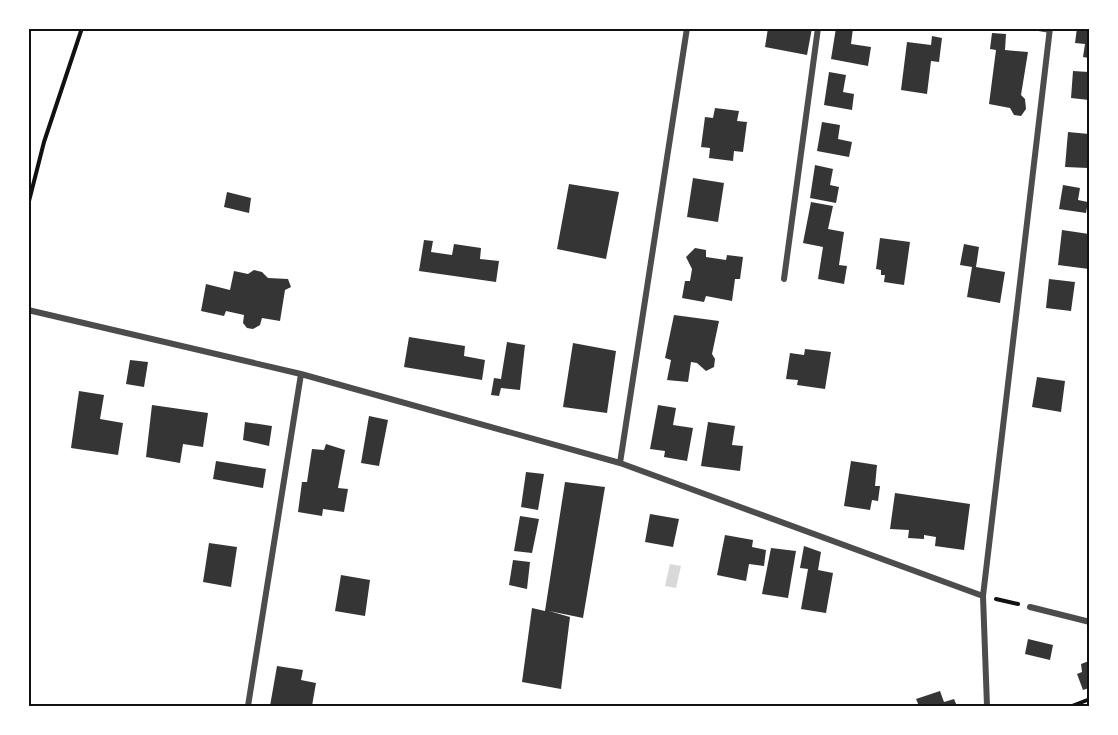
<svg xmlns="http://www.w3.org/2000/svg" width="1118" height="735" font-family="'Sofia Sans Condensed',sans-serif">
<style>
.water{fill:#d9d9d9}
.building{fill:#353535}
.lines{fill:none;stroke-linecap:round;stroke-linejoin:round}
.path{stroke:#111;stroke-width:4}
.minor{stroke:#4c4c4c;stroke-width:6}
.neatline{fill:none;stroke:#111;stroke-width:2}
</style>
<rect width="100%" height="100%" fill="#fff"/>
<!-- water -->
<path class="water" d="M670,564L681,566L676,588L665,586Z"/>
<!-- building -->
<path class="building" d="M768,28H812L807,55L765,47Z
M836,28H853L851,44L871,47L868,66L831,59Z
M1077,28H1089V58L1083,57L1085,44L1075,43Z
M992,33L1006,34L1005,50L1028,52L1021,95L1025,99L1026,109L1021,116L1014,115L1010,108L989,104L996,50L990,49Z
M932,36L942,38L939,62L931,61L927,94L901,90L907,42L931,45Z
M1073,71L1089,72V100L1071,98Z
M829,72L846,75L843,92L854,94L852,110L824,105Z
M715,108L739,111L737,121L747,122L743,152L734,151L733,161L709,158L710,148L701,147L705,117L713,118Z
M822,122L840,125L838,139L852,142L849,157L817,151Z
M1068,132L1089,134L1088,168L1065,167Z
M815,165L833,169L830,185L839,187L836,203L810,198Z
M693,178L724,183L718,222L687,217Z
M569,184L619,192L606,259L557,249Z
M1063,185L1080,188L1078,200L1088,202L1086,213L1059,209Z
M227,192L251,198L249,213L224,207Z
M811,202L833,206L828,229L844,232L839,265L847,266L844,284L818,279L823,247L803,243Z
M1062,230L1089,234V269L1058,265Z
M880,238L910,242L904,285L884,282L885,275H881V270L876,269Z
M424,240L433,241L431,252L452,255L454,244L481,248L480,259L499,261L496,282L419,271Z
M964,244L979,247L976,267L1005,272L1000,303L967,297L972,267L960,265Z
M695,248L706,250V257L726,260L727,255L743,257L740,279H735L732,301L706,296L704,302L682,298L685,281H690L692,269L686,257Z
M254,270L262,272L268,278L288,279L291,287L285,290L280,321L262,318L260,325L253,329L247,328L243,323L244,315L226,311L224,316L201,311L206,284L230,290L234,271L248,274Z
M1049,279L1075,282L1071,311L1046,308Z
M674,315L719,321L712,354L715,359L714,367L706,371L697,363L691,362L688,382L667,380L671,360L665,358Z
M409,337L465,346L464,356L485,360L482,380L404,367Z
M507,342L525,345L520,390L501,388L499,396L491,395L494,378L501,379Z
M573,343L616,351L607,413L563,407Z
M805,349L831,352L825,389L797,385L798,380L786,379L790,353L804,355Z
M130,360L148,362L144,387L126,384Z
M1037,377L1065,381L1061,412L1032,407Z
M79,391L104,395L100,419L123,423L118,455L71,448Z
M152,405L208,413L203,447L183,444L180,463L146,457Z
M658,405L676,408L673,425L693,428L687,461L664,457L665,451L650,449Z
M369,416L388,420L379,466L361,463Z
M245,422L272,426L269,446L243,440Z
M708,422L735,426L732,445L743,446L740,471L701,466Z
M326,444L345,450L338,488L348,489L344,512L323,509L322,516L298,512L302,482H307L312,449L324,450Z
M216,461L266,469L263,488L213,479Z
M851,461L877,465L875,486H880L878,501L872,500L870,510L844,506Z
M526,472L544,474L538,510L521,507Z
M565,482L605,487L583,618L549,611L570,617L561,689L522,682L532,608L545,611Z
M895,493L970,504L964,550L935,546L936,537L924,535V539L908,538L909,530L890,529Z
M650,514L679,519L673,547L645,542Z
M520,516L539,519L532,553L514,551Z
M725,535L753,540L752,547L766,550L764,566L749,564L746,581L717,575Z
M209,543L237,547L231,587L203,582Z
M804,546L821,552L818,570L833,573L826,613L801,609L808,569L800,568Z
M771,548L796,551L788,598L762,594Z
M513,560L530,562L527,589L509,585Z
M341,575L370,580L365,616L335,611Z
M1028,639L1053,645L1050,660L1025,654Z
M1089,661V688L1083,690L1077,674L1082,672L1081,664Z
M277,666L303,670L301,680L316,683L312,706H270Z
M940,691L944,702L954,699L957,706H919L916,699Z"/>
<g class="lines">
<!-- path -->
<path class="path" d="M28,205L44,142L82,28
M996,599L1018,604
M1072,706L1090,699"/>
<!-- minor -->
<path class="minor" d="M1039,28L1050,30
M784,279L818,28
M28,310L301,374L620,463L983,596
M620,463L687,28
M1030,607L1090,622
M248,706L301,374
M987,706L983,596L1050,28"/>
</g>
<!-- border -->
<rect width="1118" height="735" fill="none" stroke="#ffffff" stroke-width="60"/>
<rect x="30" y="30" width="1058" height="675" class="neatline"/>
</svg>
